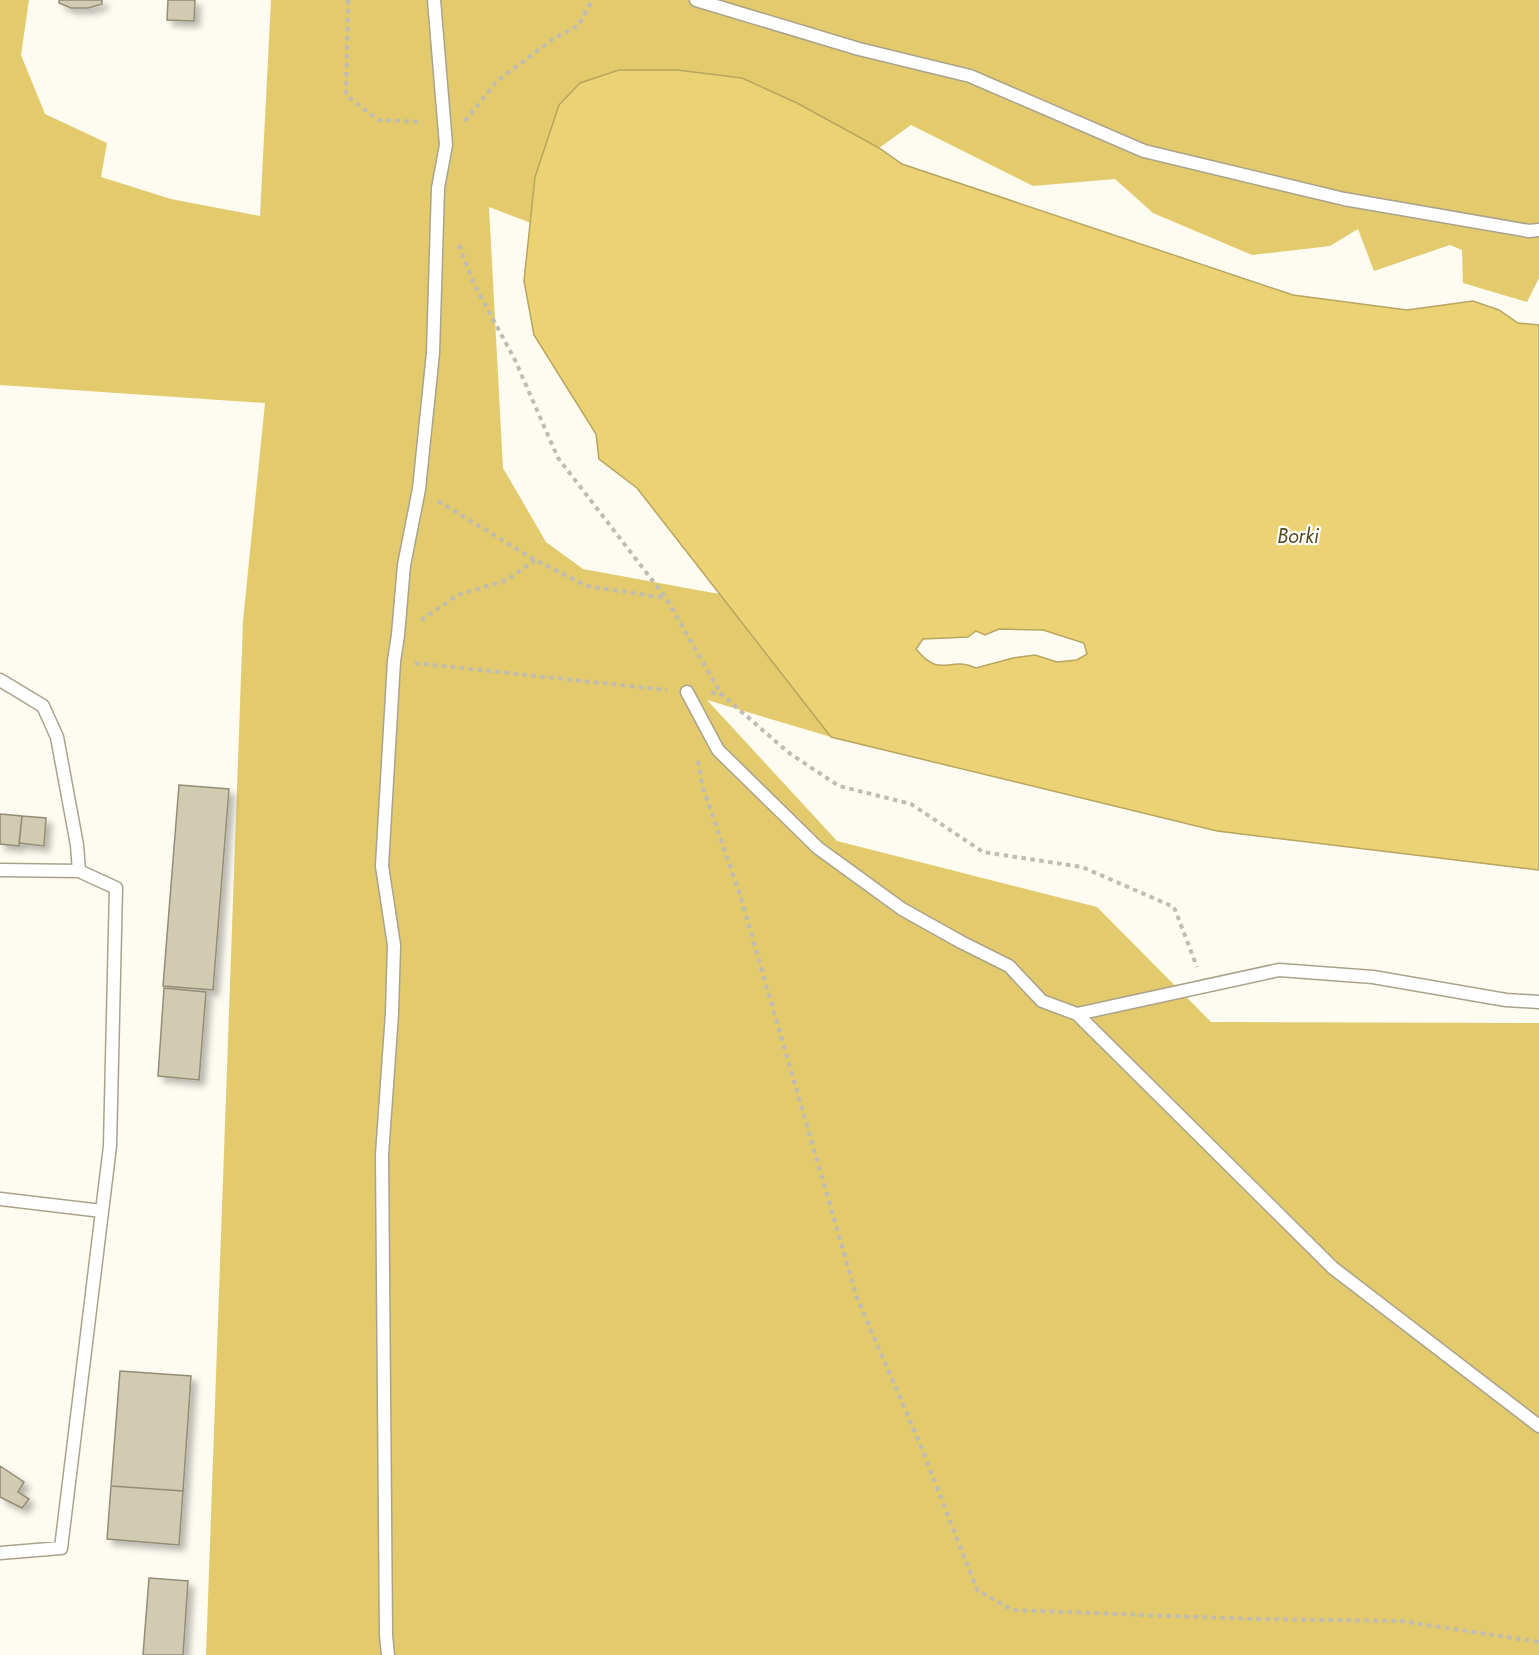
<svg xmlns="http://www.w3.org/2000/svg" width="1539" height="1655" font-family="Jost,sans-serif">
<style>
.forest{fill:#e3cb6d}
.water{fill:#ebd375;stroke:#b7a560;stroke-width:1.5;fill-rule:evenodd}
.building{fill:#d1cbb2;stroke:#938d75;stroke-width:1.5;filter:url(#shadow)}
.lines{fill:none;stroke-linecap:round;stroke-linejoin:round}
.service-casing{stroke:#aaa38b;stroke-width:15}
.path{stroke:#bfbcb2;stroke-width:4;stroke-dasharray:4.5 4.5;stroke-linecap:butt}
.service{stroke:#fff;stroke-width:12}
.labels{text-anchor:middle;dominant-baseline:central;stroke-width:4.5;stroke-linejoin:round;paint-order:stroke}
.water-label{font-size:20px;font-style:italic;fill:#544a22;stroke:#fff}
</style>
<defs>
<filter id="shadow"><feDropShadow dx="5.5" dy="5.5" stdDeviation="3" flood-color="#0004"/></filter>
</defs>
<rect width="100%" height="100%" fill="#fefbf1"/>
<!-- forest -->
<path class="forest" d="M0,0H29L21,55L45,114L107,143L101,177L171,199L260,216L271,0H1539V278L1527,302L1463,283L1462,250L1450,245L1374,271L1358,229L1330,246L1252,255L1153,213L1115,179L1033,186L911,125L879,148L797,103L742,78L677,70H619L580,83L559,105L535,177L531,223L489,207L503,468L546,542L583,569L719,594L831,737L707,700L837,841L1097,907L1211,1022L1539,1023V1655H206L243,621L265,403L0,385Z"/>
<!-- water -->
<path class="water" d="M619,70H677L742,78L797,103L879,148L902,164L1293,295L1407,310L1473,301L1499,310L1518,323L1539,325V870L1217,831L831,737L637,488L599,459L596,434L534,335L524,281L535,177L559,105L580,83ZM999,629L1043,630L1084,643L1087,654L1077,660L1057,662L1035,655L1013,658L976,668C949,655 941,680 916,649L923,639L968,637L976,631L985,635Z"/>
<!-- building -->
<path class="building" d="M59,0H102V4L88,8H71L59,3Z
M168,0H195L194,21L167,20Z
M179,785L229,789L213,990L163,986Z
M0,814L22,816L19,846L0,844Z
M22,816L46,818L44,846L19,843Z
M164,988L206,992L199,1080L158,1076Z
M120,1371L191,1376L183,1491L111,1486Z
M0,1466L24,1482L18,1492L29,1499L22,1508L0,1497Z
M111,1486L183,1491L179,1545L107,1539Z
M149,1578L188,1581L183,1655H143Z"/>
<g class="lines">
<defs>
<path id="service" d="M696,0L859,49L970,76L1144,151L1344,199L1529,231L1539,230
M0,680L43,706L57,737L77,845L79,871
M687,692L718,750L818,848L902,909L961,942L1009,966L1042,1001L1077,1014L1333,1268L1539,1426
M0,870L79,871L116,888L110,1146L61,1548L0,1553
M1077,1014L1279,970L1373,977L1506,1000L1539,1002
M0,1199L102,1211
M388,1655L386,1635L382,1155L392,1013L394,945L382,866L394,661L398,635L404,565L419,489L433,353L438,188L446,145L434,0"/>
</defs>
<!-- service casing -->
<use href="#service" class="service-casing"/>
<!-- path -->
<path class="path" d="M348,0L346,95L378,120L423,122
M465,121L497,81L553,39L579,25L592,0
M459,245L474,284L515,360L558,458L666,598L720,692
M438,501L535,560L587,586L665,598
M421,620L458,595L507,580L535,560
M415,663L667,690
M711,693H720L789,753L839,786L911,804L983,852L1082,867L1174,907L1197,967
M698,761L702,785L740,895L857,1298L920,1444L977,1590L1012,1610L1251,1619L1401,1621L1539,1642"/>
<!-- service -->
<use href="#service" class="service"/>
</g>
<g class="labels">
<!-- water labels -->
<g class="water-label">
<text x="1298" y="536">Borki</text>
</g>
</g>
</svg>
